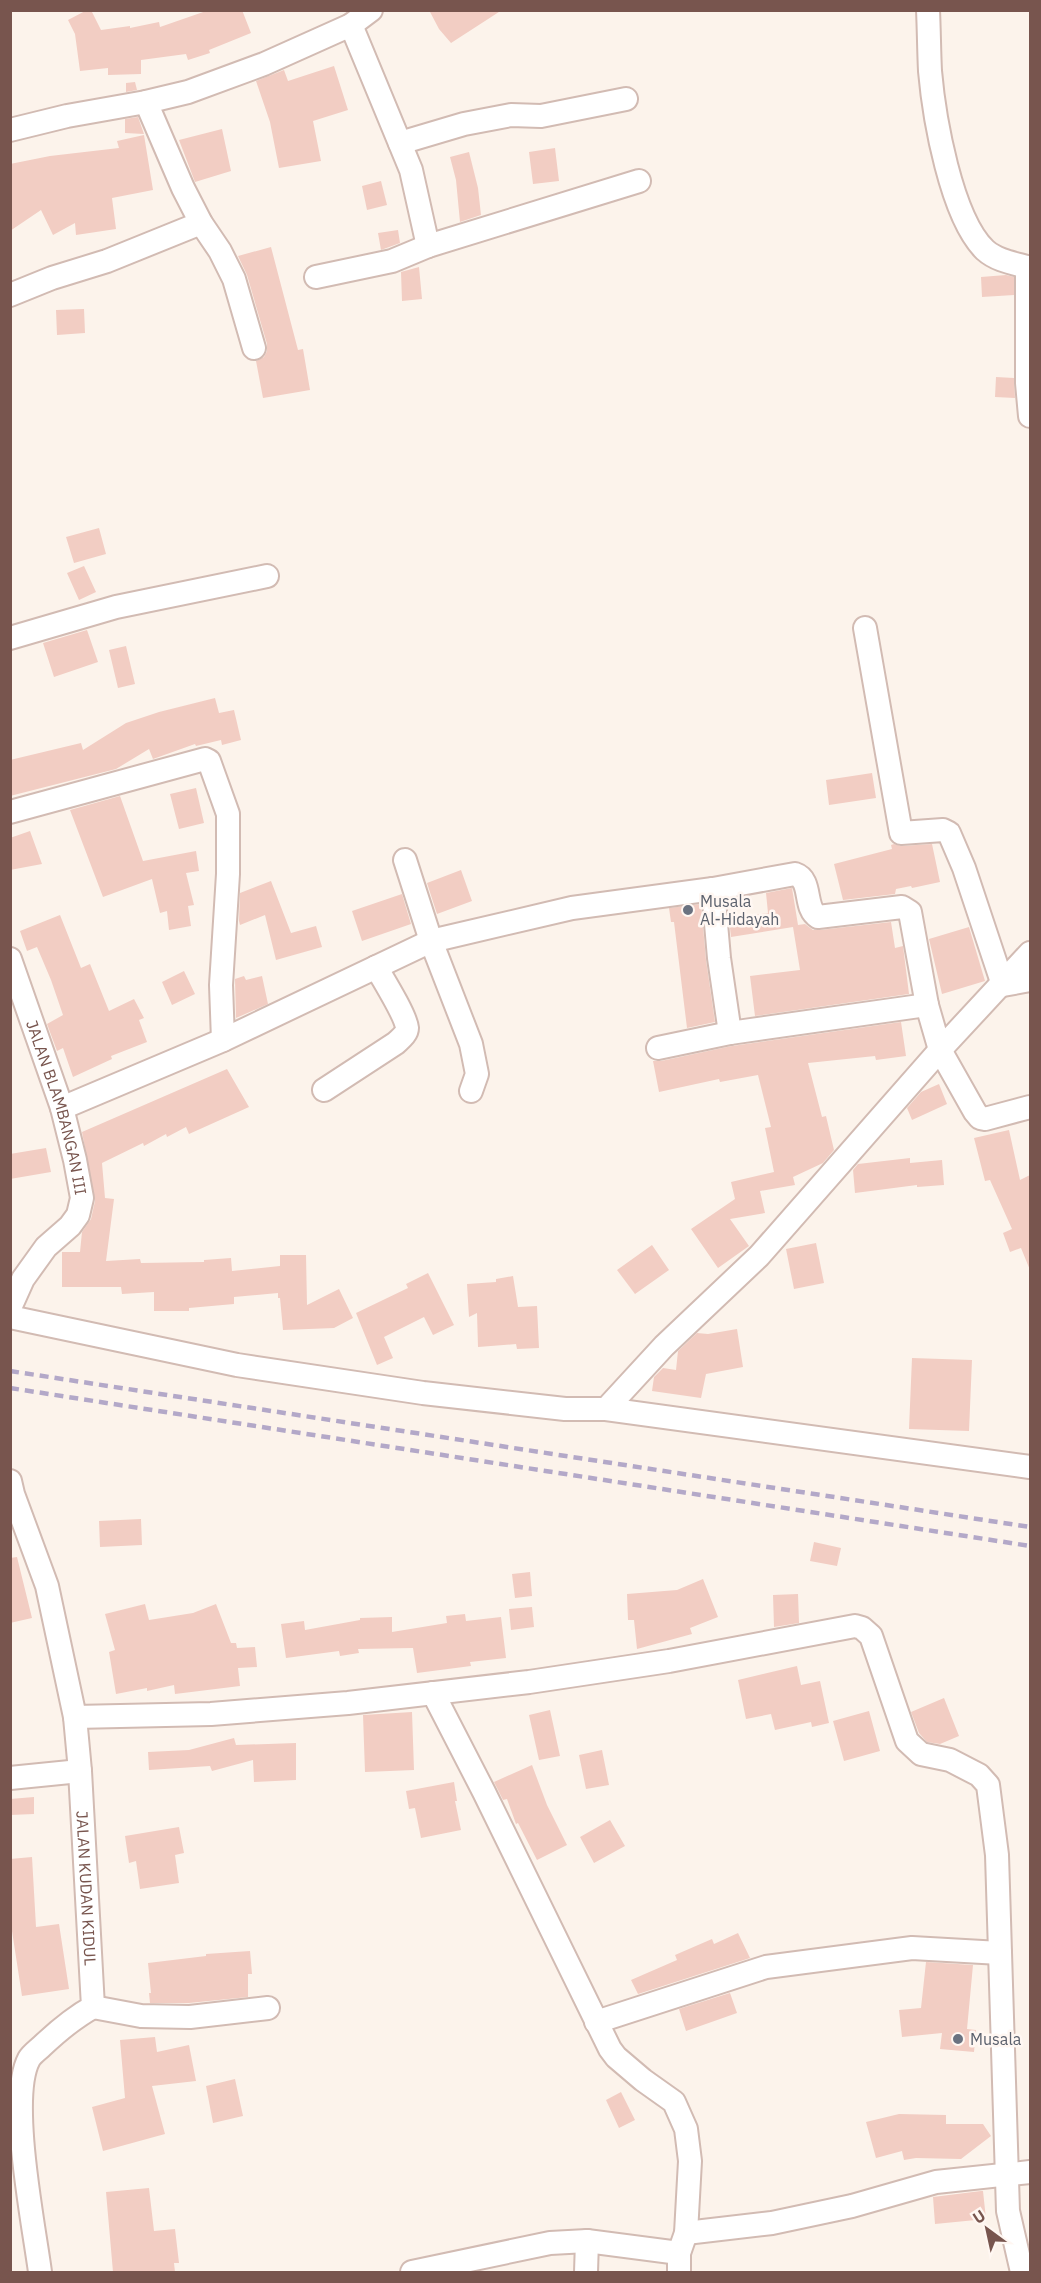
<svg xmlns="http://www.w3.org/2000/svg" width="1041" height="2283" font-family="'IBM Plex Sans',sans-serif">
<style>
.building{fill:#f2cdc3}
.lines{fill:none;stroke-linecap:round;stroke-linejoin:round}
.minor-casing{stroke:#d2bbb3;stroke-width:26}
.minor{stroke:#fff;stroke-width:22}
.rail{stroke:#b3a8c8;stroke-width:4.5;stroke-dasharray:9 6;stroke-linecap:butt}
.worship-dot{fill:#6b7280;stroke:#fff7f2;stroke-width:2}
.labels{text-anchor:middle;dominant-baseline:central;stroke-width:5;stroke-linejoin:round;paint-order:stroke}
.worship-label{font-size:16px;fill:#5b616d;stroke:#fff7f2;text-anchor:start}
.street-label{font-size:16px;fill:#78554e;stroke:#fff7f2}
</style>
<rect width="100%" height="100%" fill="#fcf3eb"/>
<!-- building -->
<path class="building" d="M87,10H91L101,30L130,26V28L159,22L160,27L209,10H242L251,33L209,50L210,53L188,60L186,54L141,60V74L108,75V68L80,71L75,34L68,20Z
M429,10H502L451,43L439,29Z
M334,66L348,110L313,121L321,161L279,168L270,122L256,81L284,70L288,81Z
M135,82L137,90L126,92V83Z
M138,117L144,134L125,133V119Z
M222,129L231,171L195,182L179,140Z
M144,135L153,190L112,198L116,229L76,235L75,223L53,235L41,210L10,231V164L50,156L119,148L117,141Z
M555,148L559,181L533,184L529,152Z
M469,152L478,188L481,215L460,222L456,180L450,157Z
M381,181L387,205L367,210L362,186Z
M398,230L400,243L381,250L378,233Z
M271,247L298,350L303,349L310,390L263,398L256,361L264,357L267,351V344L247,275L238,256Z
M419,267L422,299L402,301L401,272Z
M1006,275L1014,277V295L982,297L981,277Z
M84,309L85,333L57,335L56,310Z
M996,377L1014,378L1015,398L995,397Z
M99,528L106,554L74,563L66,537Z
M84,566L96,592L79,600L67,573Z
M87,630L98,662L54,677L43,643Z
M126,646L135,684L118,688L109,650Z
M215,698L219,713L234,710L241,740L222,745L221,740L196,746L195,744L153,759L149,749L116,769L10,796V760L81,743L83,750L126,723L159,712Z
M872,773L876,798L829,805L826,780Z
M196,788L204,823L179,829L170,794Z
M120,796L143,861L196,851L199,871L186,873L194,905L188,906L191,926L169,930L167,911L160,913L152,879L103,897L70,810Z
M30,831L42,864L10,870V838Z
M894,844L902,846L932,844L940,882L912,888L911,886L896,889L895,894L843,900L834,864L892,849L891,845Z
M461,870L472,901L437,914L427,883Z
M271,881L291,933L316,926L322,947L276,960L265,915L240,925L239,921L240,893Z
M792,888L798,925L805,924L813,930H820L891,922L895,948L903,946L909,994L755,1016L750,976L800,970L793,927L731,937L729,919L768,913L766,893Z
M402,894L411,924L362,941L352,911Z
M701,904L706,960L715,1022L687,1028L674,922H671L669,908Z
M60,915L81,968L90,964L109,1011L134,999L144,1018L139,1020L147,1042L111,1056L112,1059L73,1077L63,1048L57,1051L47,1024L63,1015L51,980L37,947L27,951L20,931Z
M969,927L985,981L942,994L929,939Z
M184,971L195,994L172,1005L162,982Z
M244,976L246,980L262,976L268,1004L236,1018L235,979Z
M901,1022L906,1056L876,1060L875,1056L808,1063L822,1117L826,1116L834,1150L823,1163L793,1177L795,1185L760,1191L765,1213L730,1219L749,1246L718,1268L691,1229L735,1199L731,1182L774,1172L765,1128L771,1127L758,1075L720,1082L719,1079L659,1092L653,1061H661L732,1046Z
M227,1069L249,1107L189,1134L186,1127L167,1137L166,1134L144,1146L143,1143L102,1163L105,1198L114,1199L106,1261L140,1259L141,1263L204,1262V1260L231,1258L232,1271L280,1266V1255H306L307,1305L339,1289L353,1318L334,1328L283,1330L280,1298H278V1293L234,1297V1304L189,1308V1311H154V1292L122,1294L121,1287H62V1252H80L82,1232L91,1219L95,1201L82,1132Z
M939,1084L947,1104L912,1120L907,1108L921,1092Z
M1009,1130L1020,1180L1030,1175V1270L1021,1248L1010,1252L1003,1233L1012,1229L990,1180L985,1181L974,1138Z
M46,1148L51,1172L10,1179V1154Z
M910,1158V1163L942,1160L944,1185L917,1187V1185L855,1193L853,1170L858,1164Z
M816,1243L824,1283L794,1289L786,1249Z
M652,1245L669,1270L635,1294L617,1270Z
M428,1273L454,1325L433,1335L424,1317L384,1337L393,1358L377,1365L356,1313L408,1288L406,1284Z
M513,1276L518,1307L537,1306L539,1348L517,1349L516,1344L478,1347L477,1313L469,1317L467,1284L496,1282V1279Z
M737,1329L743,1367L706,1374L701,1398L652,1391L654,1377L663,1368L676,1370L678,1351L697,1333L708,1334Z
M912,1358L972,1360L969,1431L909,1429Z
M141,1519L142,1545L100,1547L99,1521Z
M814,1542L841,1548L837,1566L810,1561Z
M17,1557L32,1618L10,1623V1558Z
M530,1572L532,1596L515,1598L512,1574Z
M703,1579L718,1617L690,1628L692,1634L637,1649L634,1620H628L627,1594L677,1590Z
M798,1594L799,1623L774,1627L773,1595Z
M145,1604L149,1620L193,1613L216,1604L231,1643H236L237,1648L255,1647L257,1667L238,1668L240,1686L175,1694L174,1685L147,1691V1688L116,1694L109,1652L115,1650L105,1614Z
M532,1607L534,1627L511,1630L509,1609Z
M465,1614L466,1621L501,1617L506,1658L470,1662L471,1666L417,1673L413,1648L358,1649L359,1653L340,1656L339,1651L286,1658L281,1624L304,1621L305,1630L360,1620V1618L392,1617V1632L447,1623L446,1616Z
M797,1666L801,1685L820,1681L829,1723L812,1727L811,1722L775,1730L771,1714L746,1719L738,1680Z
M944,1698L959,1736L940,1744L927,1742L919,1733L911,1712Z
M550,1710L560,1756L539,1760L529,1715Z
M869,1711L880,1751L844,1761L833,1721Z
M412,1712L414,1770L365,1772L363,1715Z
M234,1738L236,1745L296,1743V1780L254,1782L253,1760L212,1771L210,1766L149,1770L148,1752L189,1750Z
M602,1750L609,1785L586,1789L579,1755Z
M532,1765L547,1805L567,1845L537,1860L518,1823L516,1824L507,1799L503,1800L494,1782Z
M454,1782L457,1801H455L461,1830L421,1838L415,1808L409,1809L406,1791Z
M34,1797V1814L10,1815V1799Z
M610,1820L625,1846L594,1863L580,1837Z
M179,1827L184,1853L175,1855L179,1883L140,1889L136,1861L129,1863L125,1836Z
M32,1857L36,1927L59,1924L69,1989L22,1996L10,1918V1859Z
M738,1933L750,1958L638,1994L631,1980L677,1960L675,1955L712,1939L714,1944Z
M250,1951L252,1974H248V1997L189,2003H150L149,1993H151L148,1963L206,1956V1954Z
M926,1962L973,1965L967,2029L976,2030L974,2052L940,2049L942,2033L902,2037L899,2010L921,2008Z
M730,1993L737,2013L686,2031L679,2009Z
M155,2037L157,2052L189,2045L196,2081L152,2086L165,2134L103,2151L92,2107L125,2098L120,2040Z
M235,2079L243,2116L213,2123L206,2086Z
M621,2092L635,2120L619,2128L606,2100Z
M899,2114L946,2115V2124H983L991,2136L961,2159L916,2158L904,2160L902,2151L876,2158L866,2122Z
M149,2188L154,2231L175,2229L179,2263H174L175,2272H113L106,2192Z
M981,2191H983L986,2219L935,2224L933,2197Z"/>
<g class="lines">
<defs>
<g id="minor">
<path d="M928,10C929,31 929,51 930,71C934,117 951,217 985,250C996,260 1012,263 1027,267"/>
<path d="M351,25L411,170L428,246L639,181"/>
<path d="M146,102L183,188L201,223L220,251L234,279L254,348"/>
<path d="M10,130L67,116L146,102L188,92L264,64L351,25L371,10"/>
<path d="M400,143L464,124L511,115L541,116L626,99"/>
<path d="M1030,268L1027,267V383L1030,416"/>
<path d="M316,277L392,261L428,246"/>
<path d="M10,295L52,278L107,261L201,223"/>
<path d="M865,628L901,833L943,830L949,833L964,868L1003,985L1030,980"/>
<path d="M10,638L116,607L267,576"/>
<path d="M10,812L205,759L209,761L228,814V874L221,985L223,1040"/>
<path d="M405,860L431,941L471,1044L477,1074L471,1091"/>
<path d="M713,889L719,958L730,1033L927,1005"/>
<path id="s1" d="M10,959L62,1108L75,1160L82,1198L78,1215L70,1226L46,1247L23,1279L10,1308"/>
<path d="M658,1048L730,1033"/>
<path d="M324,1090L396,1043C400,1039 407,1034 407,1028C406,1016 383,979 376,967"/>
<path d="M62,1108L223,1040L431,941L572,908L713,889L795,874C813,880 803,908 818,917L902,907L910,912L927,1005L940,1050L975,1112L980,1118L985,1119L1030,1107"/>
<path d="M10,1317L237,1365L423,1393L565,1409H606L664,1346L759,1256L940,1050L1030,953"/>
<path d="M606,1409L1030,1467"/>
<path id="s2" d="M10,1481L13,1494L47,1586L75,1717L80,1771L93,2007C73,2018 58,2031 42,2046C38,2050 32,2054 29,2059C8,2098 34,2226 40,2272"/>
<path d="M433,1693L484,1792L610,2049L616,2057L643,2080L674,2102L686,2129L690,2161L686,2233L679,2253V2272"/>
<path d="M75,1717L211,1714L348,1703L529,1682L669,1661L855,1626L862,1628L871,1636L907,1741L921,1754L950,1760L979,1775L988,1785L997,1855L1008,2211L1022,2272"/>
<path d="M10,1778L80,1771"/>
<path d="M93,2007L141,2016L190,2017L268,2008"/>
<path d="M596,2022L766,1967L912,1948L1000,1953"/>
<path d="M686,2233L772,2223L852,2206L936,2182L1030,2172"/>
<path d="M412,2272L550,2243L587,2241L679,2253"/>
<path d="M586,2272L587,2241"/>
</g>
</defs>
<!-- minor casing -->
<use href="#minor" class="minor-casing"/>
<!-- minor -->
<use href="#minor" class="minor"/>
<!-- rail -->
<path class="rail" d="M10,1371L1030,1527
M10,1388L1030,1546"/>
</g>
<!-- markers -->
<g class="worship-dot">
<circle cx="688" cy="910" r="6"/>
<circle cx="958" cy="2039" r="6"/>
</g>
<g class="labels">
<!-- worship labels -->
<g class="worship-label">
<text x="700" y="901">Musala<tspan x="700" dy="18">Al-Hidayah</tspan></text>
<text x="970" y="2039">Musala</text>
</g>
<!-- street labels -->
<g class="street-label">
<text stroke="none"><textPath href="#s1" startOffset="156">JALAN BLAMBANGAN III</textPath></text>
<text stroke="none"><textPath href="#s2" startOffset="417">JALAN KUDAN KIDUL</textPath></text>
</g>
</g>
<!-- border -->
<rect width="1041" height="2283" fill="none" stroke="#78554e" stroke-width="24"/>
<!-- north arrow -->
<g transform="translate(987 2229) rotate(327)" stroke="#fff7f2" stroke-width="4.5" paint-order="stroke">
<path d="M0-4.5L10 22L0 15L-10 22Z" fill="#78554e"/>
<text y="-9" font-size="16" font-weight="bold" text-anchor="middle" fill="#78554e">U</text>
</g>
</svg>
